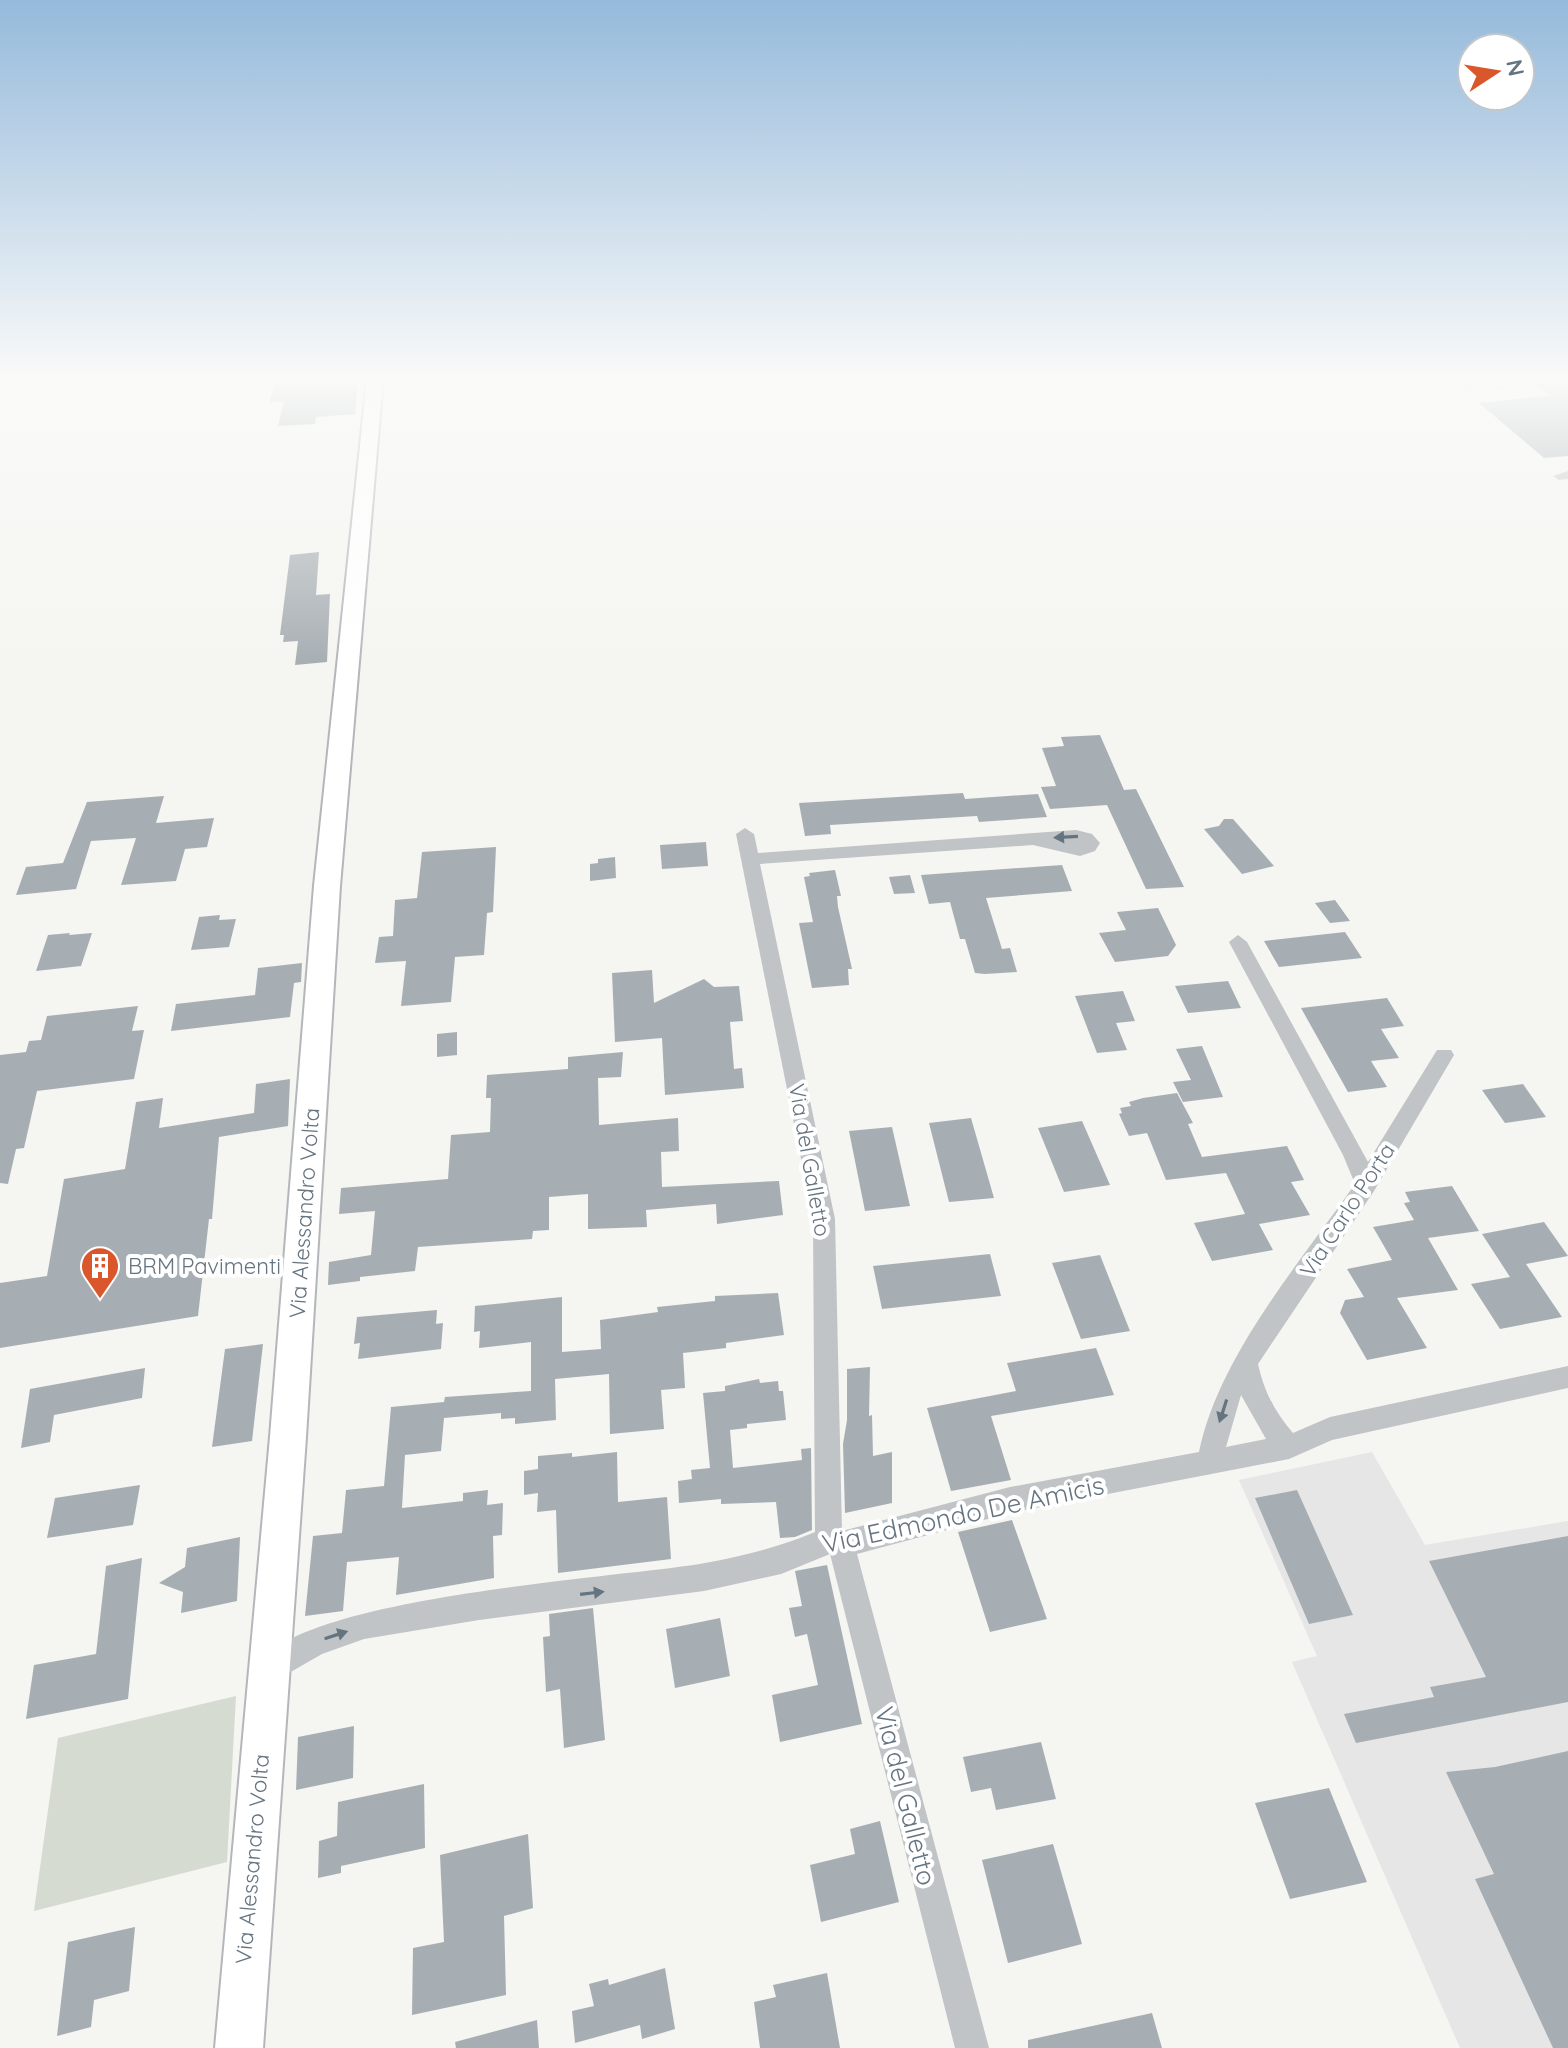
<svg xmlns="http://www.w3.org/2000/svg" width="1568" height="2048" font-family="Quicksand,sans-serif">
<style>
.built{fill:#e5e6e5}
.green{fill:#d6dbd2}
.building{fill:#a7aeb3}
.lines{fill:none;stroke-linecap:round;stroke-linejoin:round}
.secondary-casing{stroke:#b3b7bb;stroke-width:4}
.street{fill:#c0c4c7;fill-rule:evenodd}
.secondary{fill:#fff;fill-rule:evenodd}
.oneway{fill:#657481}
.labels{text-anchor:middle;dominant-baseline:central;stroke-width:8;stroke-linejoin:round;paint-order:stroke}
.street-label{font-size:22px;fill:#657481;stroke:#fff}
.poi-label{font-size:22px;fill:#657481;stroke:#fff;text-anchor:start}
.near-street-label{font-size:26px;fill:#657481;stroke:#fff}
</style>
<rect width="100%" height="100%" fill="#f5f5f1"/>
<!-- built -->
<path class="built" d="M1372,1452L1425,1545L1568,1521V2048H1460L1292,1662L1317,1656L1239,1480Z"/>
<!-- green -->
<path class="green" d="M1447,379H1515L1526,388L1461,392Z
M236,1696L227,1862L34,1911L58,1738Z"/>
<!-- building -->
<path class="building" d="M1527,379H1568V456L1544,458L1479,403L1549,396Z
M358,380L355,414L316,417L315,424L278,426L284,401L270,402L274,384Z
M319,552L316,595L330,594L327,662L295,665L298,641L283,642L284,635H280L290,555Z
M1100,735L1124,790L1136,789L1184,887L1146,889L1107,805L1050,809L1041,787L1056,786L1042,748L1064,746L1061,737Z
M963,793L965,799L1038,794L1047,817L979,822L977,816L830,825L831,834L805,836L799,803Z
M164,796L156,823L214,818L207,847L185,849L176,881L121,885L136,838L91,841L76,889L16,895L26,867L63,863L87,802Z
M1224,819H1233L1274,866L1242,874L1204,829L1219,826Z
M706,842L708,866L662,869L660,845Z
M496,847L493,912L487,913L484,955L455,957L451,1002L401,1006L406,961L375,963L379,937L393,936L395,900L417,898L422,852Z
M615,857L616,878L590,881V864L598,863V859Z
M1062,865L1072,891L986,898L1002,949L1010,948L1017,972L985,974L975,973L965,939H960L950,902L929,904L921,875Z
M835,870L841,896H837L838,907L852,969H848L849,985L812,988L799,923L813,922L804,877L810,876L809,873Z
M910,875L915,893L894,894L889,877Z
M1335,900L1350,921L1330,923L1315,903Z
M1158,908L1176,945L1168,956L1115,962L1099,933L1126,930L1117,912Z
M220,915L219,920L236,919L229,947L191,950L199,917Z
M1345,932L1362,958L1279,967L1264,941Z
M70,933L69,935L92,933L81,966L36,971L48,935Z
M302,963L301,982L294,983L290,1017L171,1031L176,1004L255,995L258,968Z
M652,970L654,1003L704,979L714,987L739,986L743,1021L730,1022L734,1069L742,1068L744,1088L665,1095L662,1038L615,1042L612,973Z
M1228,981L1241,1008L1188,1013L1175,986Z
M1123,991L1135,1021L1116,1023L1127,1050L1097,1053L1075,996Z
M1387,998L1404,1026L1381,1029L1399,1058L1371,1061L1387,1087L1348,1092L1301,1008Z
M138,1006L132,1031L144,1030L134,1079L37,1091L24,1148L16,1149L8,1184L0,1183V1055L26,1052L29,1041L41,1040L47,1016Z
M457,1032V1055L437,1057V1034Z
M1202,1046L1223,1097L1183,1102L1173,1082L1191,1080L1176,1049Z
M623,1052L621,1077L598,1078L599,1125L678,1118L679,1151L661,1152L662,1187L779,1181L783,1215L717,1224L716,1204L646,1210L647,1227L588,1229V1194L549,1197V1230L533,1231L532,1239L418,1247L415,1271L360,1277V1281L328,1285L329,1262L371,1255L375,1211L339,1214L341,1188L448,1179L451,1135L490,1132L491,1098H486L487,1075L568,1069V1057Z
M290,1079L288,1126L219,1137L212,1219H209L198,1316L0,1348V1283L47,1276L64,1179L125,1169L136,1102L163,1098L159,1128L254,1113L256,1084Z
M1523,1084L1546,1117L1505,1123L1482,1090Z
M1177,1093L1193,1123L1188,1124L1202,1157L1287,1146L1304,1180L1291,1182L1310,1215L1259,1224L1273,1250L1212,1261L1194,1223L1245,1214L1226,1173L1166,1180L1147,1133L1129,1136L1119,1114L1122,1113L1120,1108L1131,1106L1129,1102L1143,1098Z
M971,1118L994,1198L949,1202L929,1123Z
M1082,1121L1110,1185L1064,1192L1038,1128Z
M892,1127L910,1206L865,1211L849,1131Z
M1452,1186L1479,1231L1428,1238L1458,1290L1397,1298L1427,1348L1367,1360L1340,1313L1345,1300L1364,1297L1347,1269L1392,1260L1373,1227L1414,1220L1404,1203L1410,1202L1405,1192Z
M1544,1222L1568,1256L1526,1264L1562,1317L1500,1329L1471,1284L1510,1277L1482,1234Z
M990,1254L1001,1296L882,1309L873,1266Z
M1100,1255L1130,1331L1081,1339L1052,1263Z
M778,1293L784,1335L726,1343V1348L683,1353L685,1388L661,1390L664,1429L610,1434L609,1374L555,1379L556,1420L515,1424V1418L501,1419V1413L444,1418L441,1451L405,1455L402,1508L463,1501V1493L488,1490L487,1505L503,1503L502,1535L493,1536L494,1578L396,1595L399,1557L347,1562L343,1611L305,1616L313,1536L342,1533L346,1490L384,1486L391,1407L444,1402L445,1397L531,1391V1342L479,1348L480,1331L474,1332L475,1306L562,1297V1352L601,1349L600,1320L658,1312L657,1307L715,1301V1296Z
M437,1310L436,1324L443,1323L441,1349L358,1359L360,1343L354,1344L357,1317Z
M263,1344L252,1441L212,1447L225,1349Z
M1096,1348L1114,1395L991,1416L1011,1480L951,1491L927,1408L1016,1391L1007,1363Z
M870,1367L869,1416L872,1415L873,1456L892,1452V1503L845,1513L843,1444L847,1420V1369Z
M145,1368L142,1398L54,1415L50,1442L21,1448L30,1389Z
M759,1379L760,1383L778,1381L779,1391H783L786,1420L747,1424V1428L730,1430L733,1468L802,1460L801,1449L811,1448L812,1530L795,1537L780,1538L776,1502L721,1504V1499L679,1503L678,1481L692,1479L691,1470L710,1468L703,1393L725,1391V1386Z
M617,1452L618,1502L667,1497L671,1559L558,1573L556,1510L537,1512L538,1493L524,1495V1471L538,1469V1456L572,1453V1457Z
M140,1485L133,1525L47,1538L55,1498Z
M1297,1490L1353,1615L1309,1624L1255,1498Z
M1012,1520L1047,1619L990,1632L958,1532Z
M1568,1536V1702L1356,1743L1344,1714L1434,1697L1430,1687L1486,1677L1429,1561Z
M240,1537L237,1601L181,1613L183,1592L159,1583L185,1567L187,1548Z
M142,1558L128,1699L26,1719L34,1665L96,1654L106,1566Z
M827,1565L862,1724L780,1742L772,1695L818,1685L807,1634L795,1637L789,1608L802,1606L795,1571Z
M593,1608L605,1740L564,1748L560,1689L546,1692L543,1637L550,1636L549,1614Z
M720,1618L730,1676L675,1688L666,1629Z
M354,1726L353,1778L296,1790L298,1737Z
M1041,1742L1056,1799L996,1810L991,1788L971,1792L963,1757Z
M1568,1751V2048H1553L1475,1879L1494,1874L1446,1772L1495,1767Z
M424,1784L425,1848L341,1866V1873L318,1878L319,1841L337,1836L338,1802Z
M1329,1788L1367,1882L1290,1899L1255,1803Z
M880,1821L899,1902L821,1922L810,1865L855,1854L850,1829Z
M528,1834L533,1908L504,1916L506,1995L412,2015L413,1948L444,1942L440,1855Z
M1053,1844L1082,1944L1008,1963L982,1860Z
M135,1927L129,1991L94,2000L91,2027L57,2036L68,1942Z
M665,1968L675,2029L642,2039L640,2025L575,2043L572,2011L594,2006L589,1984L608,1979L609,1985Z
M827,1973L840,2048H760L754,2002L776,1997L773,1985Z
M1152,2013L1162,2048H1028V2040Z
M537,2020L539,2048H456L455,2042Z"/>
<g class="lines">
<defs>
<path id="secondary" d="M367,379H383L340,886L306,1437L263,2048H215L270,1437L314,886Z"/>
</defs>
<!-- secondary casing -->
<use href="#secondary" class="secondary-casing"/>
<!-- street -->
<path class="street" d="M1568,471V479L1559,480L1553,476Z
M745,828L754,834L758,853L1076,830L1092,834L1100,843L1095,851L1080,856L1033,845L760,864L835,1219L842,1531L1010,1487L1199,1452C1219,1356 1299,1264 1355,1184L1343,1155L1229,942L1238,935L1247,942L1368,1162L1437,1050H1451L1454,1055L1374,1191L1258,1364C1264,1391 1274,1411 1293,1433L1330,1417L1568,1366V1388L1332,1440L1289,1459L1010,1513L857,1554L989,2048H955L830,1554L781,1574L704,1591L479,1620L364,1639L322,1654L268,1685L258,1681L254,1671C285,1596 623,1578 705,1563C743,1556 780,1547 815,1532L813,1219L736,834ZM1241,1395L1266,1439L1226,1447Z"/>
<!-- secondary -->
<use href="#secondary" class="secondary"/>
</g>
<!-- one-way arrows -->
<defs><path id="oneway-solid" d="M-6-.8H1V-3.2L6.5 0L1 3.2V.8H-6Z" transform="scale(2)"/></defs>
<g class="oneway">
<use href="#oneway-solid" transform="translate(1066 837) rotate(177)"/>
<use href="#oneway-solid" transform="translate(1223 1411) rotate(108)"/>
<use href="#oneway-solid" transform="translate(592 1593) rotate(-7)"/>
<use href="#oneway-solid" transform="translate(336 1635) rotate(-18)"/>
</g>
<!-- sky -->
<linearGradient id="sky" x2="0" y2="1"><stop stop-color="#95badb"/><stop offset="0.57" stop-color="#fafaf9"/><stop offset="1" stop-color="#fafaf9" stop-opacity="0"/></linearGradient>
<rect width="1568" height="666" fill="url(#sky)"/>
<!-- icons -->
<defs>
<symbol id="building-pin" viewBox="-11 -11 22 30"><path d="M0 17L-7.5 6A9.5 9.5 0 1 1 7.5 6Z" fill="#da572c" stroke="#fff"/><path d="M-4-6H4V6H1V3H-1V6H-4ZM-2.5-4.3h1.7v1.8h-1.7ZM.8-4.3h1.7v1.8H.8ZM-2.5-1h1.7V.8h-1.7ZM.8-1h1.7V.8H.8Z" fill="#fff"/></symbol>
</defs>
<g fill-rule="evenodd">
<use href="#building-pin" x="78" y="1244" width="44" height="60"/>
</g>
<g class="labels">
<!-- street labels -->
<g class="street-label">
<text transform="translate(810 1160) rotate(80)">Via del Galletto</text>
<text transform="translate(1347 1210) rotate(-57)">Via Carlo Porta</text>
<text transform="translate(304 1213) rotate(-86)">Via Alessandro Volta</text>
<text transform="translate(252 1859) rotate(-85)">Via Alessandro Volta</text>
</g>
<!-- poi labels -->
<g class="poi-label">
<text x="128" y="1266">BRM Pavimenti</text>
</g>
<!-- near-street labels -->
<g class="near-street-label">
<text transform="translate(963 1514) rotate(-12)">Via Edmondo De Amicis</text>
<text transform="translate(906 1796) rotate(76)">Via del Galletto</text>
</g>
</g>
<!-- north arrow -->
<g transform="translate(1496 72) rotate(78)"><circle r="38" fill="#ffffff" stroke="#c1c7cd" stroke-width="2"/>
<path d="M0-6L14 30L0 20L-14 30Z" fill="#da572c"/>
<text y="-12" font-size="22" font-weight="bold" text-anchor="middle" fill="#657481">N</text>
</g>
</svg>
